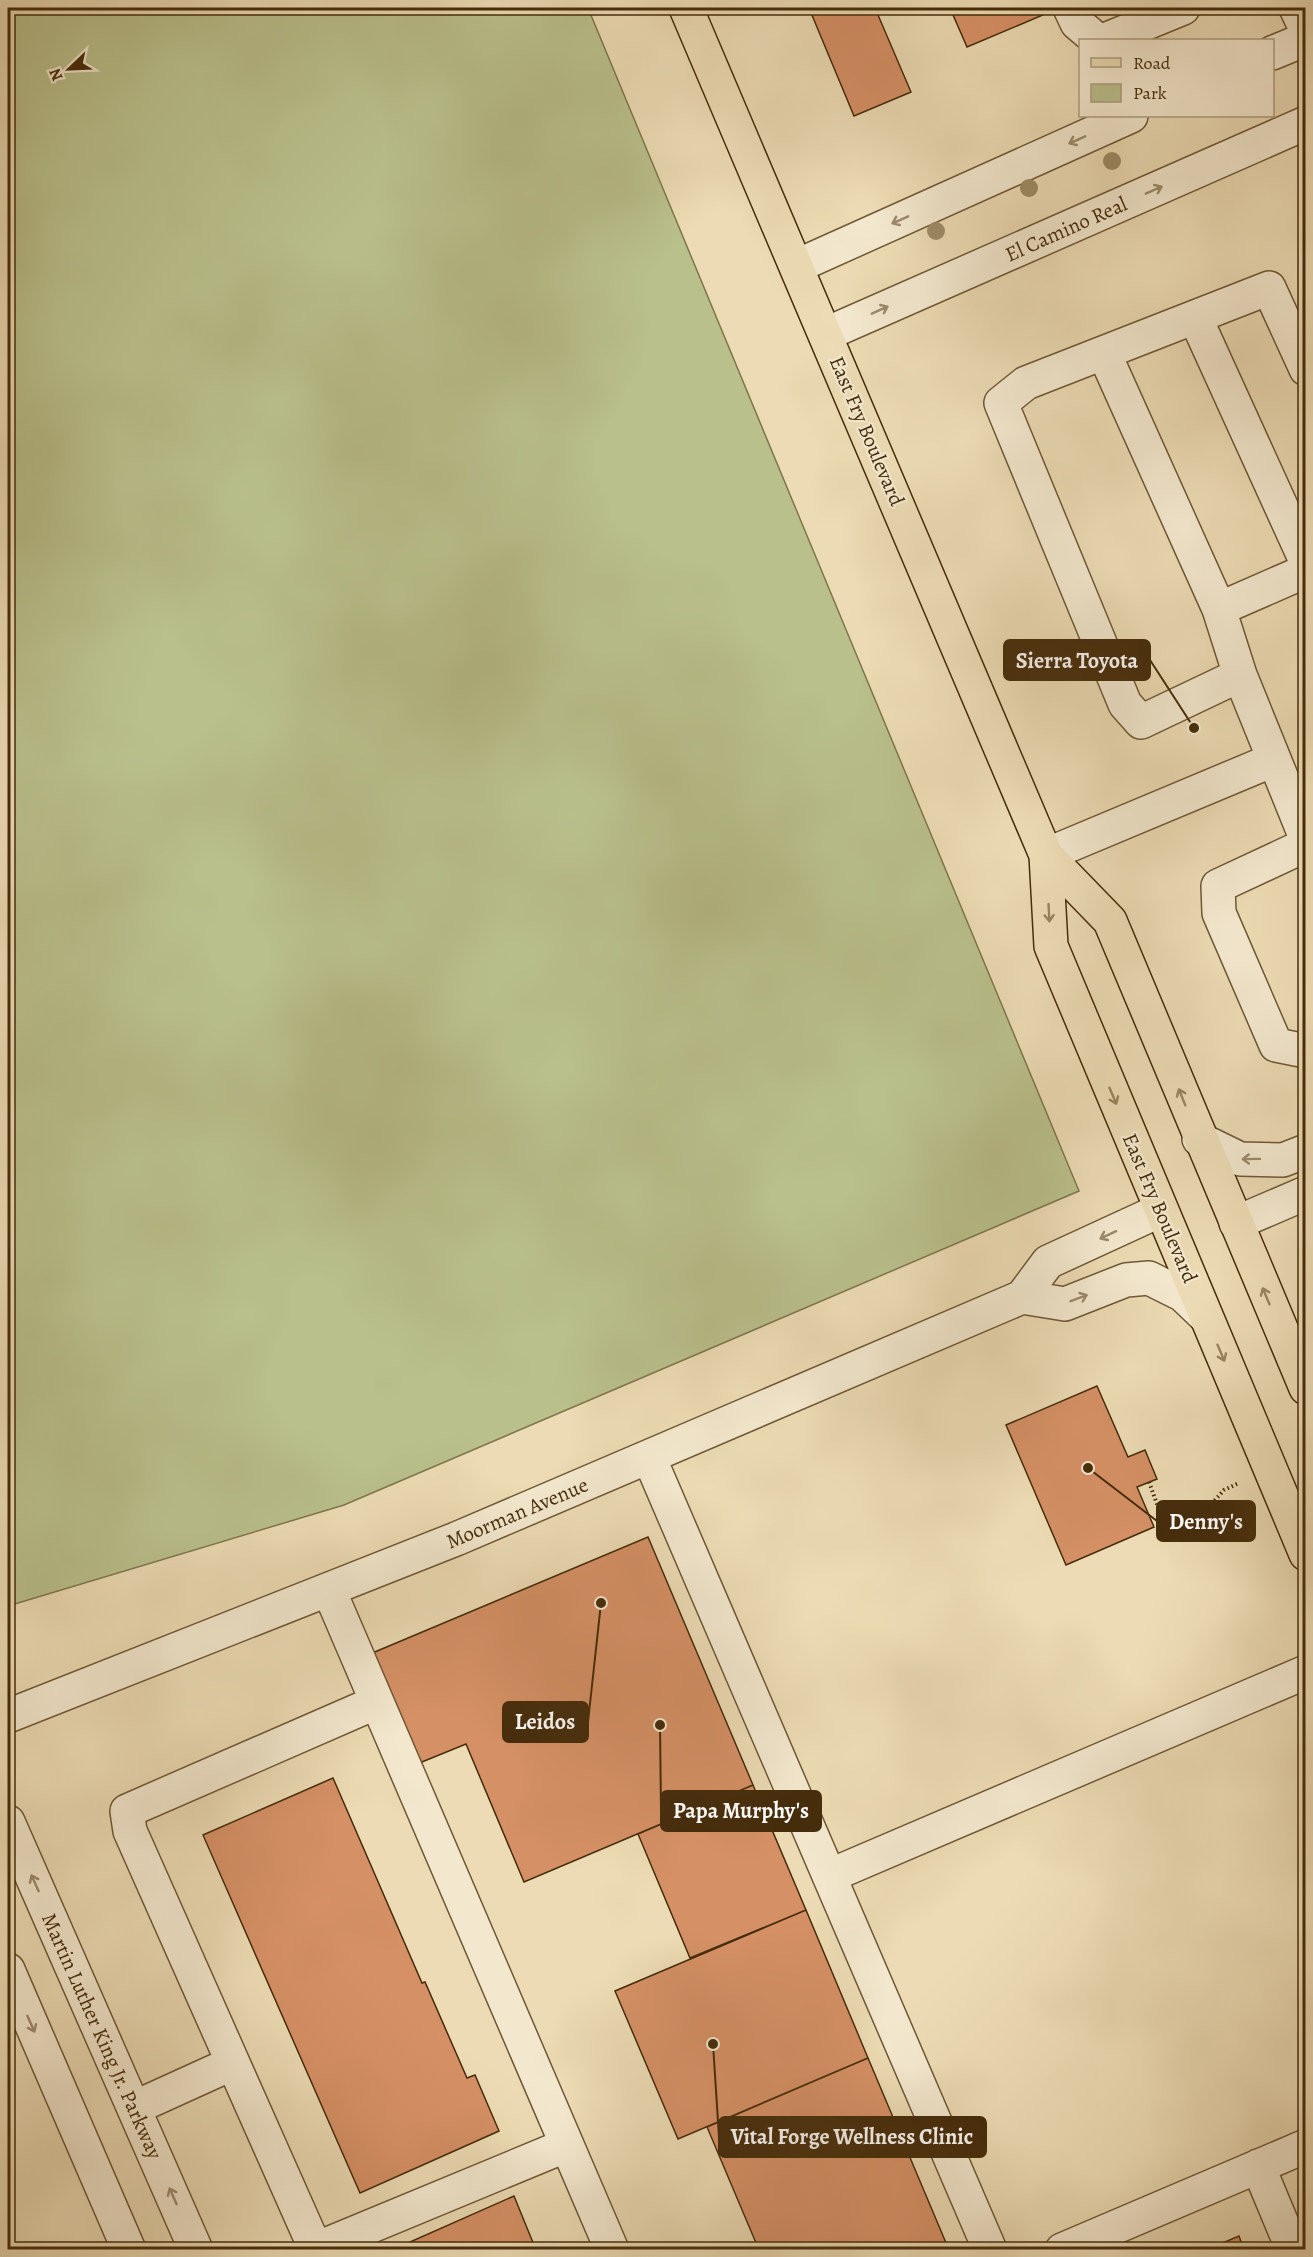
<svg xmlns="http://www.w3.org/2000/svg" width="1313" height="2257" font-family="Alegreya,serif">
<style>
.green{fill:#b9c08c;stroke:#7f764c;stroke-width:1.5}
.building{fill:#d59065;stroke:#452c0b;stroke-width:1.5}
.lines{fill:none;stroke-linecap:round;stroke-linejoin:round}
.minor-casing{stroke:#6f5835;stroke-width:36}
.major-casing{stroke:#452c0b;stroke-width:36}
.path{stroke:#452c0b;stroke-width:4;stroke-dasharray:1.5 3;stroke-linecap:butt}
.minor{stroke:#f3e8ce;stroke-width:33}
.major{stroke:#ecdbb4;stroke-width:33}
.tree{fill:#9d8b65}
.oneway{stroke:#9c8a6c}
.oneway2{stroke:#988460}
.labels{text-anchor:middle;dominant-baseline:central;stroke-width:4.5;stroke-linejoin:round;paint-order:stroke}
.street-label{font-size:21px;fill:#452c0b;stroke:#f3e8ce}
.leader{fill:none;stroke:#452c0b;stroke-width:2}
.callout-dot{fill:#452c0b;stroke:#f3e8ce;stroke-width:2}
.callout{fill:#452c0b;stroke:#452c0b;stroke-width:2}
.callout-label{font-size:22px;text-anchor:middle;font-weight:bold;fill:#fff}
</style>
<rect width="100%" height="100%" fill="#ecdbb4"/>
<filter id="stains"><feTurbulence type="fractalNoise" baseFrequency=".00333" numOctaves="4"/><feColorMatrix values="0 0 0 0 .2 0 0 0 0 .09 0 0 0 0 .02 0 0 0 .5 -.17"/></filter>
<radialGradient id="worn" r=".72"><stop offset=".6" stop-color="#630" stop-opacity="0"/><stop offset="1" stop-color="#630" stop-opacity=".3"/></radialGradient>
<!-- green -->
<path class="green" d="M8,8H588L1079,1191L344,1505L8,1606Z"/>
<!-- building -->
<path class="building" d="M809,8H875L911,92L854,116Z
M950,8H1039L1043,15L967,47Z
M1097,1386L1128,1457L1145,1450L1157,1479L1137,1487L1154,1527L1066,1565L1006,1425Z
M648,1537L753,1785L524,1882L466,1744L417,1764L370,1654Z
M333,1778L422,1983L425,1982L467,2078L475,2075L499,2131L360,2193L203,1835Z
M753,1785L806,1910L690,1958L638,1834Z
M806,1910L868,2058L678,2139L615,1991Z
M868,2058L949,2250H759L707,2127Z
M514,2196L536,2250H392Z
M1239,2236L1244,2250H1206Z"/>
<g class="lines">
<defs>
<path id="minor" d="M1070,8L1077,23L1097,40
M1296,8L1306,29
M1105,40L1183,8
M1272,53L1306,39
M797,266L1131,116
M1195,317L1306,561
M826,334L1306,123
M1104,353L1219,609
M1306,571L1219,609L1240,675L1306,838
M1240,675L1141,722L1125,704L1001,403L1026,383L1269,288L1306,369
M1306,845L1218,886L1219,913L1276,1045L1306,1051
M1046,855L1273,760
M1199,1139L1240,1159L1283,1160L1306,1151
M1236,1223L1306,1193
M1022,1297L1065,1304L1126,1280L1149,1278L1183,1295L1205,1316
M649,1457L990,2250
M329,1590L612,2250
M8,1716L456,1539L1022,1297L1048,1262L1161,1210
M8,1822L196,2250
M829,1876L1306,1672
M8,1970L129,2250
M134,2108L233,2063
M1258,2166L1293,2250
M316,2249L567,2145
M316,2250L130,1831L127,1811L377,1702
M1062,2250L1306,2146"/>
<path id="major" d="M686,8L1046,855L1051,946L1306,1554
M1046,855L1110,921L1306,1388"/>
</defs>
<!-- minor casing -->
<use href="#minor" class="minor-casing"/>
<!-- major casing -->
<use href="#major" class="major-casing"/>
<!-- path -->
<path class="path" d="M1149,1482L1165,1526L1207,1509L1224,1490L1239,1483"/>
<!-- minor -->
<use href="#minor" class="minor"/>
<!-- major -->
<use href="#major" class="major"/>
</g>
<!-- trees -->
<g class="tree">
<circle cx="1112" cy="161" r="9"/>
<circle cx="1029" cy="188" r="9"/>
<circle cx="936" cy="231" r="9"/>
</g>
<!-- one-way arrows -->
<defs><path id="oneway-shaft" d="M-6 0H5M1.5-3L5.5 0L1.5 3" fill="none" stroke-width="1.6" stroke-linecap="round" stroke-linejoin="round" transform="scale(1.5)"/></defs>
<g class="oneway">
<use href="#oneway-shaft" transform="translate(1077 140) rotate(156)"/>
<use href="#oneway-shaft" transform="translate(1154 190) rotate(-24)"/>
<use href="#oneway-shaft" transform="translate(900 220) rotate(156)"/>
<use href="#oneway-shaft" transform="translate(880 310) rotate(-24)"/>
<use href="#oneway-shaft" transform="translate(1251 1159) rotate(179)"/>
<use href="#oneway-shaft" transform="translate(1108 1235) rotate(155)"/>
<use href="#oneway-shaft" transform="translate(1079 1298) rotate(-21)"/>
<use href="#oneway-shaft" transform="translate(35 1883) rotate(-114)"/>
<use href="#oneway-shaft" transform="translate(31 2024) rotate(66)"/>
<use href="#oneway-shaft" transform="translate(173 2196) rotate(-114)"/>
</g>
<g class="oneway2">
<use href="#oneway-shaft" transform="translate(1049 913) rotate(87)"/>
<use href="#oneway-shaft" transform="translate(1113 1096) rotate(67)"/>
<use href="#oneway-shaft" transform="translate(1182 1097) rotate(-112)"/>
<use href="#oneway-shaft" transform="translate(1266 1296) rotate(-113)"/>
<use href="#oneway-shaft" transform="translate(1221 1353) rotate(67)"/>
</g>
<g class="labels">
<!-- street labels -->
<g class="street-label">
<text transform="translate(1066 229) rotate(-24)">El Camino Real</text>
<text transform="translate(867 431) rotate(67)">East Fry Boulevard</text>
<text transform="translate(1160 1208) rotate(67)">East Fry Boulevard</text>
<text transform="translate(517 1513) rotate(-23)">Moorman Avenue</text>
<text transform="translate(102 2036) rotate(66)">Martin Luther King Jr. Parkway</text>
</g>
</g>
<!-- callouts -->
<path class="leader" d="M1194 728L1150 660M1088 1468L1157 1521M601 1603L588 1722M660 1725L661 1811M713 2044L719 2137"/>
<g class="callout-dot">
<circle cx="1194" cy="728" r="6"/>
<circle cx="1088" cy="1468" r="6"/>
<circle cx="601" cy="1603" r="6"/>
<circle cx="660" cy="1725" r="6"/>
<circle cx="713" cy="2044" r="6"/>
</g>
<g class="callout">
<rect x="1004" y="640" width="146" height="40" rx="6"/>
<rect x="1157" y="1501" width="98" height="40" rx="6"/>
<rect x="503" y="1702" width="85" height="40" rx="6"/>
<rect x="661" y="1791" width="160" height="40" rx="6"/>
<rect x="719" y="2117" width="267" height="40" rx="6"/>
</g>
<g class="callout-label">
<text x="1077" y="668">Sierra Toyota</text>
<text x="1206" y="1529">Denny's</text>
<text x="545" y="1729">Leidos</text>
<text x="741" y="1818">Papa Murphy's</text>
<text x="852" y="2144">Vital Forge Wellness Clinic</text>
</g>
<!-- margin -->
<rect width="1313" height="2257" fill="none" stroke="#ecdbb4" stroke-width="30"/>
<rect x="9" y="9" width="1295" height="2239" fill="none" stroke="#452c0b" stroke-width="3"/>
<rect x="15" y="15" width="1283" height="2227" fill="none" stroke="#452c0b" stroke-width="1.5"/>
<!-- legend -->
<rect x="1079" y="39" width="195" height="78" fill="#f3e8ce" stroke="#ad9d80" stroke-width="1.5"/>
<rect x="1091" y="58" width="30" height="9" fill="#ecdbb4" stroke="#ad9d80" stroke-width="1.5"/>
<text x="1133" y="69" font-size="18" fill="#452c0b">Road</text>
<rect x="1091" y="84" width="30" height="18" fill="#b9c08c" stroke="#ad9d80" stroke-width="1.5"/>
<text x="1133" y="99" font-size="18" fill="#452c0b">Park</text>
<!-- north arrow -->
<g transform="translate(69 69) rotate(247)" stroke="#f3e8ce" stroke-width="4.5" paint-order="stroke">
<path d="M0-4.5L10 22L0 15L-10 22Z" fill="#452c0b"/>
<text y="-9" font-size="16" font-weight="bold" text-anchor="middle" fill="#452c0b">N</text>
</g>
<rect width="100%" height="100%" filter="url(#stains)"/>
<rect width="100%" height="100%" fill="url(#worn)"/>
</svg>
